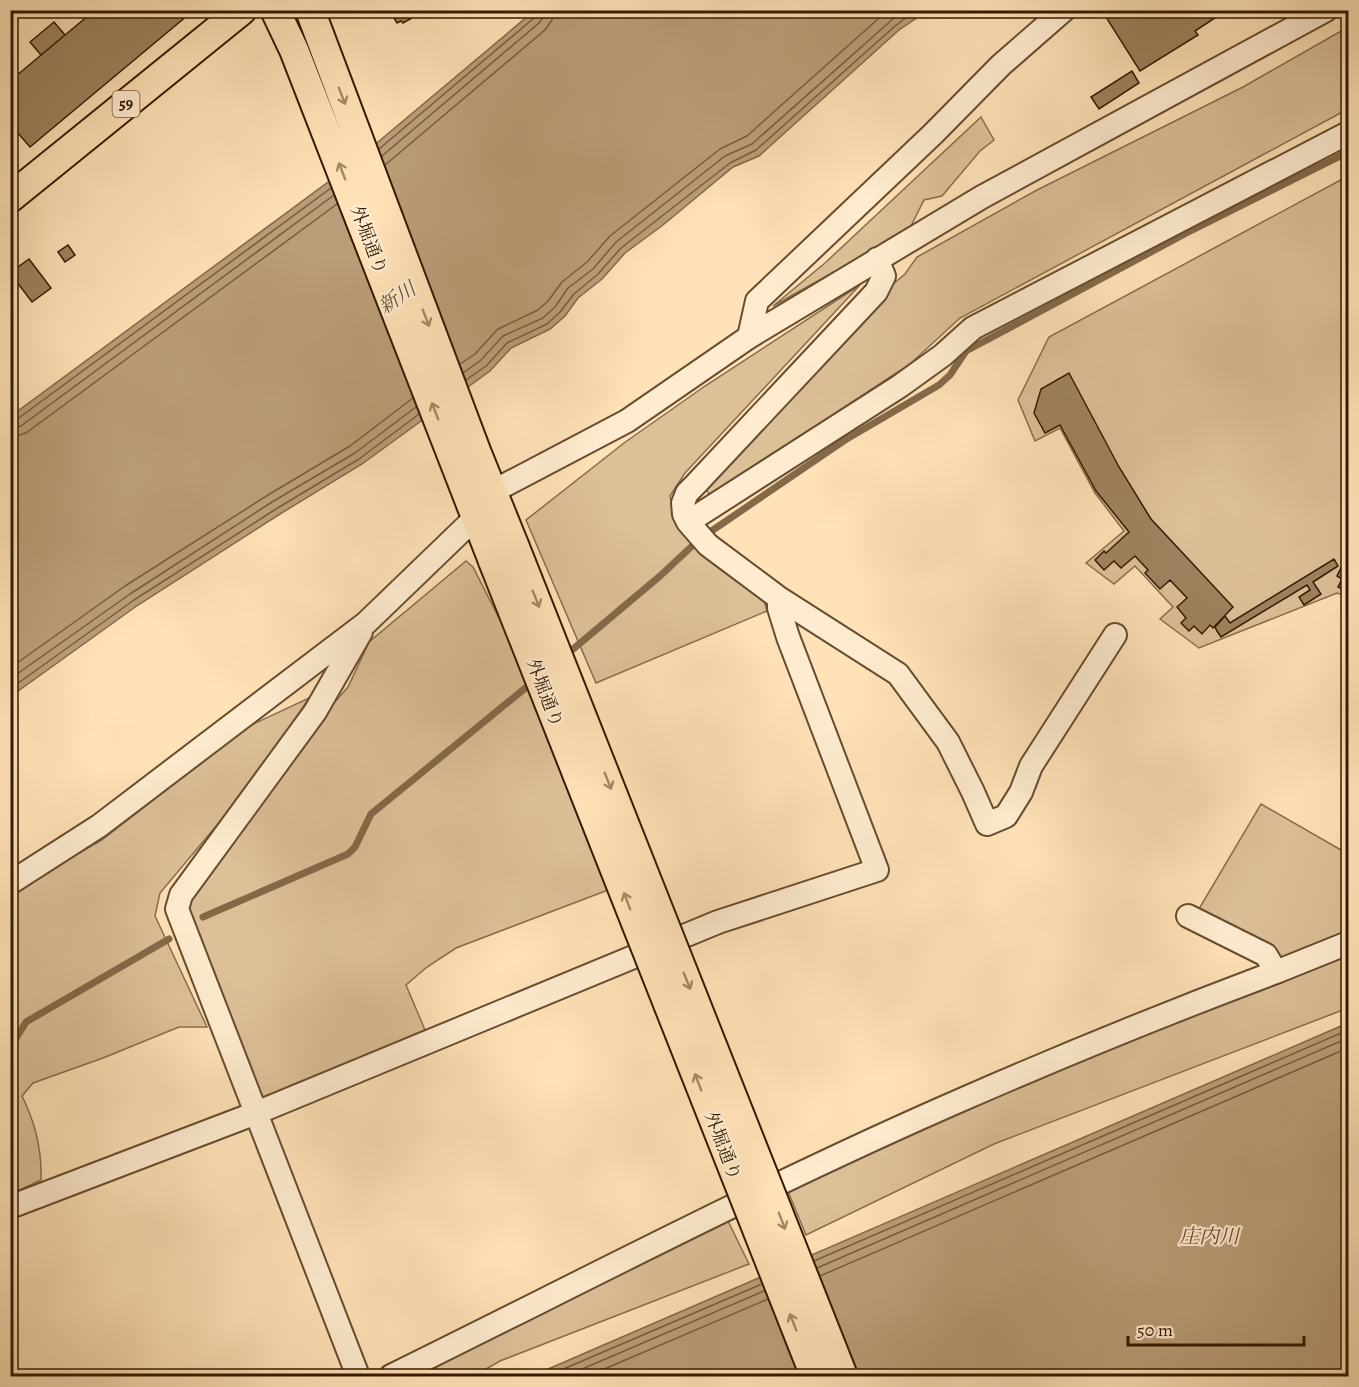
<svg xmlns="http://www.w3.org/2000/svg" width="1359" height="1387" font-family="Alegreya,'Noto Serif JP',serif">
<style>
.green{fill:#dcc098;stroke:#886d4c;stroke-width:1.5}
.water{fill:#ba9e79;stroke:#846949;stroke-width:1.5}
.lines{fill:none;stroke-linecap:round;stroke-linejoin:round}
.shore{stroke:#775c3c;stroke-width:1.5}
.stream{stroke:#846949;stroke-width:7}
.building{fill:#9e825f;stroke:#341a00;stroke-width:1.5}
.minor-casing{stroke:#674c2e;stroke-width:26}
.major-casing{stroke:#341a00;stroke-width:32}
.minor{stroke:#ffecd0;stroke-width:22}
.major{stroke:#ffe2b7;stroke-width:28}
.major-bridge-casing{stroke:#341a00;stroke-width:32;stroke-linecap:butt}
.major-bridge{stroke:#ffe2b7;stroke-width:28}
.oneway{stroke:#a48865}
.labels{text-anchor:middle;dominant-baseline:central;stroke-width:4.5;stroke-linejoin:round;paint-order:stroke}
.shield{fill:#ffecd0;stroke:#71593e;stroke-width:1.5}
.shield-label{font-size:16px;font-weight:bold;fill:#341a00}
.street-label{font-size:18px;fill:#341a00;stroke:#ffecd0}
.water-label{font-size:20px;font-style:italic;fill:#6a4f30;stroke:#ffecd0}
</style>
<rect width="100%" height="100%" fill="#ffe2b7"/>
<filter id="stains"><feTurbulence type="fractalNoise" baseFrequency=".00333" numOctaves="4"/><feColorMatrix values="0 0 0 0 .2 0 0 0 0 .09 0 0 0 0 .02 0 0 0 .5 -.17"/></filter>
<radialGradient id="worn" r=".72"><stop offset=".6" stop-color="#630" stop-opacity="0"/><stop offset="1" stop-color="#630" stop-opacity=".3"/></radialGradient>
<!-- green -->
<path class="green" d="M1348,27V109L960,318L910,364L710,496L704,485L880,295L905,274L917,257L1037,190L1243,87Z
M981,117L994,140L980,151L942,196L924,200L909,230L773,306L825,263Z
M1348,176V597L1337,593L1199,648L1160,619L1173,607L1135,566L1114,584L1086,563L1124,531L1095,493L1060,428L1035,441L1018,400L1049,337Z
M860,285L685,473L670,496L674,516L763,596L767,611L596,683L526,520L624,443L705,386Z
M466,561L473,567L503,626L608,890L456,948L427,967L406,985L425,1030L266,1098L253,1094L194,935L189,903L196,889L333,704L348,687L369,642Z
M309,698L253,782L160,893L155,916L207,1027H179L103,1058L33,1083L22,1096C35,1122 42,1151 41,1180L11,1194V892L102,840L247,727Z
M1261,804L1348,854V934L1282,957L1196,914Z
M1348,952V1008L994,1144L806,1235L787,1189L973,1102Z
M727,1219L749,1264L500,1361L474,1376H411Z"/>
<!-- water -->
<path class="water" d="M534,11H927L899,30L759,156L733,167L663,225L625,253L602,279L578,298L565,316L550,329L511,348L490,371L362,464L280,514L138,605L11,696L10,417L347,168Z
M1348,1023V1376H532Z"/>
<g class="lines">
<!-- shore -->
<path class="shore" d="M379,149L534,18L537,10
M382,156L539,23L543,17L544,10
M385,165L545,30L552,20L553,10
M460,364L475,354L498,329L538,310L548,301L562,282L587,262L610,236L720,149L747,136L888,10
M463,373L481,360L503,336L543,318L555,307L568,288L593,269L616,242L725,156L752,144L903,10
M466,380L486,366L507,343L547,324L560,312L574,294L598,274L621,248L730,163L756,150L895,26L916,10
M10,422L16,420L331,188
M10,429L21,426L334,195
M10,438L26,433L337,204
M10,668L125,586L268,495L350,446L413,398
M10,679L130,594L272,502L355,453L416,407
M10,689L134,600L276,509L359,459L419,414
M814,1261L1348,1030
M817,1268L1348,1038
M820,1276L1348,1048
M547,1376L762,1284
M566,1376L764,1291
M588,1376L768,1299"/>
<!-- stream -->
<path class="stream" d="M710,532L845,440L939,385L950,375L966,351L1192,230L1348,152
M566,655L660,576L691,547
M203,917L348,854L355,847L371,814L534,681
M10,1048L26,1022L169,939"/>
</g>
<!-- building -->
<path class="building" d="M95,10H194L30,147L10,124V81Z
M389,10H410L408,12L412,18L403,23L401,21L397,23Z
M418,10H435L424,18Z
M1109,10H1227L1195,31L1198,35L1140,71L1104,14Z
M54,22L65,35L41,55L30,42Z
M1132,71L1139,83L1099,109L1091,97Z
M68,245L75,255L65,262L58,252Z
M29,259L51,288L32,302L10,273Z
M1069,373L1119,467L1151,519L1233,607L1213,628L1210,625L1202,634L1194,626L1189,631L1181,623L1186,618L1177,607L1187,598L1170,580L1160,589L1145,573L1148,570L1135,556L1121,568L1114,561L1104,570L1095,560L1104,551L1106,553L1129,532L1096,491L1060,425L1045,433L1034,413L1041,389Z
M1347,556H1348V592L1338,587L1342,579L1337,576Z
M1334,559L1338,566L1313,582L1321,594L1304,605L1299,597L1310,590L1307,585L1221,637L1217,631L1215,627L1225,616L1230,623Z"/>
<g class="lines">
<defs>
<path id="minor" d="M749,337L757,301L933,134L1001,65L1064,10
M688,522L900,386L943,355L973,328L1348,133
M779,598L898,674L948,742L973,792L987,824L1006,816L1021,792L1031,766L1115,635
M10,883L99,826L366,623L475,518L492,492L627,421L749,337L982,197L1326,10
M1188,916L1266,955L1276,972L1348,943
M10,1207L256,1113L718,922L877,870L788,637L779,608V598L708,545L688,522L684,514L683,503L687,493L695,485L876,292L884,276L877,259
M358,1376L177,909L181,895L315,712L361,632
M391,1376C582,1282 772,1182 968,1097C1069,1053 1172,1011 1276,972"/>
<path id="major" d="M275,10L294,50L493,561
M310,10L476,451L514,545
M10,198L242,10"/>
</defs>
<!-- minor casing -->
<use href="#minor" class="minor-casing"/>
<!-- major casing -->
<use href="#major" class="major-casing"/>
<!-- minor -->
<use href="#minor" class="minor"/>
<!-- major -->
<use href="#major" class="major"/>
<defs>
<path id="major-bridge" d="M514,545L843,1376
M493,561L815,1376"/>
</defs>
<!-- major-bridge casing -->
<use href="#major-bridge" class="major-bridge-casing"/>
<!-- major-bridge -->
<use href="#major-bridge" class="major-bridge"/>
</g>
<!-- one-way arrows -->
<defs><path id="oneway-shaft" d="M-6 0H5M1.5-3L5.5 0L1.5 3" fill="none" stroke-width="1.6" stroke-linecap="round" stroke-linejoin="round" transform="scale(1.5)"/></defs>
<g class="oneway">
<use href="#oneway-shaft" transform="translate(342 96) rotate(69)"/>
<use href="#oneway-shaft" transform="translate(342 171) rotate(-111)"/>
<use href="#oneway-shaft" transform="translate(426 318) rotate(69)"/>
<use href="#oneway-shaft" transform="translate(435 411) rotate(-111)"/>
<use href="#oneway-shaft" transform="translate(536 599) rotate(68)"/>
<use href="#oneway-shaft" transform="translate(608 781) rotate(68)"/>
<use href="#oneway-shaft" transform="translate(627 901) rotate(-111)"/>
<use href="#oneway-shaft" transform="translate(687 981) rotate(68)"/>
<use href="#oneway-shaft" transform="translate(698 1082) rotate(-111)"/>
<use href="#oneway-shaft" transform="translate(782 1221) rotate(69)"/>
<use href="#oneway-shaft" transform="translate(793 1322) rotate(-112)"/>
</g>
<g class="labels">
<!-- shield labels -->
<rect class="shield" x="112.5" y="91" width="27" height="26" rx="4.5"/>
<g class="shield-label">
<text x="126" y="104">59</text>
</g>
<!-- street labels -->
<g class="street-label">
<text transform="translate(369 240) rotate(69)">外堀通り</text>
<text transform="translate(545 693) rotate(69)">外堀通り</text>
<text transform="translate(723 1146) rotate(69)">外堀通り</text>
</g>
<!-- water labels -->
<g class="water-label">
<text transform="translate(397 298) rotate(-34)">新川</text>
<text x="1209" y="1236">庄内川</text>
</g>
</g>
<!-- margin -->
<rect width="1359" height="1387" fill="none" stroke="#ffe2b7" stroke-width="36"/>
<rect x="12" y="12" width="1335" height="1363" fill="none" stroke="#341a00" stroke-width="3"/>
<rect x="18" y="18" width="1323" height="1351" fill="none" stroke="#341a00" stroke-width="1.5"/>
<!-- scale -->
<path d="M1128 1336v9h176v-9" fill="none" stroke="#341a00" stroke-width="3"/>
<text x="1137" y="1336" font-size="18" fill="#341a00" stroke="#ffecd0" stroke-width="4.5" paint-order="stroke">50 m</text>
<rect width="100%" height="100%" filter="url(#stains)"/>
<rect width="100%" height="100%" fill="url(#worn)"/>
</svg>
